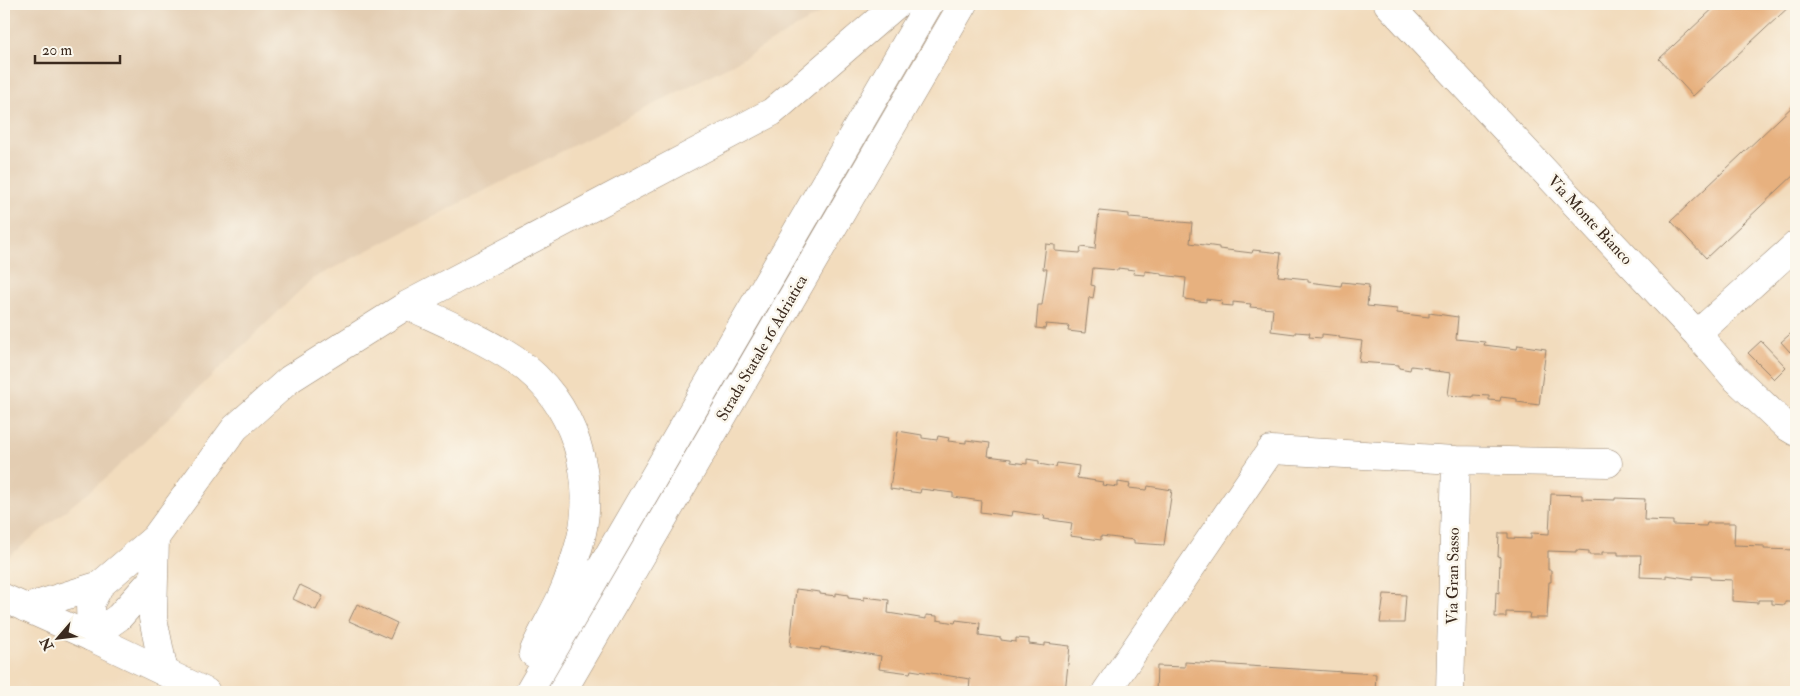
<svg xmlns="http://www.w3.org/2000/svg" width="1800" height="696" font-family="'IM FELL Double Pica',serif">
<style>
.built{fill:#e3cdb2}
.building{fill:#e7b17f}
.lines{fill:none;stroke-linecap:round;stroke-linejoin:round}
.minor-casing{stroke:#96836e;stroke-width:29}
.major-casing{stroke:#96836e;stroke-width:29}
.highway-casing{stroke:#96836e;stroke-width:29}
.minor{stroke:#fff;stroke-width:28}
.major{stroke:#fff;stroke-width:28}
.highway{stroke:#fff;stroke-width:28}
.labels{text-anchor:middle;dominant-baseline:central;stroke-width:5;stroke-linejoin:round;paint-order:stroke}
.street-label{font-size:16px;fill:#3b2a1e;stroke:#fbf7ec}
</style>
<rect width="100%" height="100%" fill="#fbf7ec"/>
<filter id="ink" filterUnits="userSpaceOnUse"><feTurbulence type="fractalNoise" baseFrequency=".02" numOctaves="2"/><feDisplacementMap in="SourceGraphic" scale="10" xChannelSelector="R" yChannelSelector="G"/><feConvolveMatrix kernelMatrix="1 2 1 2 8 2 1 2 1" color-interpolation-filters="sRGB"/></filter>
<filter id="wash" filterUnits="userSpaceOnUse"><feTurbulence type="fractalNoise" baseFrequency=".0096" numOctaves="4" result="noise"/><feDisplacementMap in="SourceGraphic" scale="20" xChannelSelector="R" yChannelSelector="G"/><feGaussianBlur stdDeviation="1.12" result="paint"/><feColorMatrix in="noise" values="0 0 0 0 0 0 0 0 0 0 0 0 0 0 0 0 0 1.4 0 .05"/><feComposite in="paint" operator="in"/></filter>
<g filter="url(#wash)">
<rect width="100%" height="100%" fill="#f2dcbd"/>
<!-- built -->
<path class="built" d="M4,4H826L817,15L742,59L312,279L107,477L7,558L4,557Z"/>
<g id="blocks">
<!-- building -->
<path class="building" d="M1718,4H1792L1693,96L1659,59Z
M1796,103V173L1706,258L1671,221Z
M1099,211L1129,214V218L1192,223L1190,243L1219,247V249L1252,253L1253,250L1281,253L1278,276L1308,279V282L1341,286L1342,282L1369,285L1367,306L1397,309V313L1429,317V313L1458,317L1456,339L1485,342L1484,345L1517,349L1518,345L1546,349L1539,405L1517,402V399L1501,397L1500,401L1489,400V396L1473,395V397L1448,395L1451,373L1428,370V368L1411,366L1410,370L1399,368V365L1359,362L1362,341L1339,338V336L1322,334V338L1309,337L1310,333L1295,332V334L1271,331L1273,309L1250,307L1251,304L1233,302V306L1221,305L1222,301L1206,299V302L1184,299L1186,278L1161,275V273L1145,271V275L1133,274L1134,270L1118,268V270L1093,268L1091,285L1095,286L1093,298L1089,297L1085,333L1068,331L1069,326L1046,324L1045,329L1036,328L1038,305H1042L1047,269H1043L1046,244L1055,245V251L1080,253L1081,247L1095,249Z
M1796,329V352L1794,349L1790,352L1781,342Z
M1761,341L1786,367L1774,379L1748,353Z
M898,431L922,435V438L937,440L938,436L949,438L948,441L966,443V440L990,443L988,456L1011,459V462L1027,464V459L1039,461V464L1056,467L1057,463L1079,466L1077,478L1103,482L1102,485L1118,487V482L1130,484L1129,488L1147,490L1148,486L1172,490L1164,545L1134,543V540L1101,536V540L1070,536L1072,523L1044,519L1045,516L1012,511L1011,516L980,512L981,501L953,497V493L921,489L920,493L890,489Z
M1551,494L1582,495V499L1615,500V498L1645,499L1644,520L1673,521V525L1706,526L1707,523H1735L1734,545L1764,546V549L1796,550V602H1785V605L1772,604V600H1758V603L1732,601V580L1710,579V577L1693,576V579L1666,575V578L1640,577L1641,555H1618V552H1602V555H1589V551L1576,550V552L1548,551V570H1551V582H1549L1547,618H1529L1530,613L1506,612V617H1495L1496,592L1499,593L1500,556L1498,557L1499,533H1508V538L1531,539V533L1549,534Z
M300,585L323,596L316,610L293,599Z
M796,589L820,592V594L836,596V593L848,595V598L864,600V597L889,600L888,613L926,619V615L937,616V620L955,623L956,620L980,623L979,635L1001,638V640L1016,642V638L1029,639V644L1045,646V643L1070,646L1065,692L969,691L970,679L911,670L910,673L879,669L881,656L821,647L820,650L790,646Z
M1384,594L1406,595L1404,623H1380Z
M357,604L397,623L390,639L349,621Z
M1185,662L1376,674L1375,692H1156L1157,666L1185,667Z"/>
</g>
</g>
<g filter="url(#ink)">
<use href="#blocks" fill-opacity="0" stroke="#96836e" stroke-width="1"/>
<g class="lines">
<defs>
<path id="minor" d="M1388,4L1697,334L1734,377L1786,426L1796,432
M1697,334L1796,245
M1106,692L1271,450L1456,460L1608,463
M1450,692L1456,460"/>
<path id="major" d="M4,598L91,637L206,692"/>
<path id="highway" d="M407,305C443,322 482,338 515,360C575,400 599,481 578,549C574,562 570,576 565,588C556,611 542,631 533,653
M155,538L153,618L164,672
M26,608L100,585
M91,637L90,604L100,585L155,538L235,428L290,379L407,305L772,112L897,4
M91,637L119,617L153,579
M529,692L929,4
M562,692L963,4"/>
</defs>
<!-- minor casing -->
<use href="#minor" class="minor-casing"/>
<!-- major casing -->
<use href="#major" class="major-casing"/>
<!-- highway casing -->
<use href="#highway" class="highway-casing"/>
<!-- minor -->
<use href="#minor" class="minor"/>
<!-- major -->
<use href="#major" class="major"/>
<!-- highway -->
<use href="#highway" class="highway"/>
</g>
</g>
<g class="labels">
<!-- street labels -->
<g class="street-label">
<text transform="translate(1590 220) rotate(47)">Via Monte Bianco</text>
<text transform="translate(762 348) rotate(-60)">Strada Statale 16 Adriatica</text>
<text transform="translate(1453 576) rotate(-89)">Via Gran Sasso</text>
</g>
</g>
<!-- margin -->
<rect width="1800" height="696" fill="none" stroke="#fbf7ec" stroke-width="20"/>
<!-- north arrow -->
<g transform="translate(58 638) rotate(242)" stroke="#fbf7ec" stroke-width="4" paint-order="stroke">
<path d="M0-4L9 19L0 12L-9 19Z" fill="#3b2a1e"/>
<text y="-8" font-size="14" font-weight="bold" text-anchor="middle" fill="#3b2a1e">N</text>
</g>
<!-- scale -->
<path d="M35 55v8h85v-8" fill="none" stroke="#3b2a1e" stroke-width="2.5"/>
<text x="42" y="55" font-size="15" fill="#3b2a1e" stroke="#fbf7ec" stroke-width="4" paint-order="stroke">20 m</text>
</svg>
